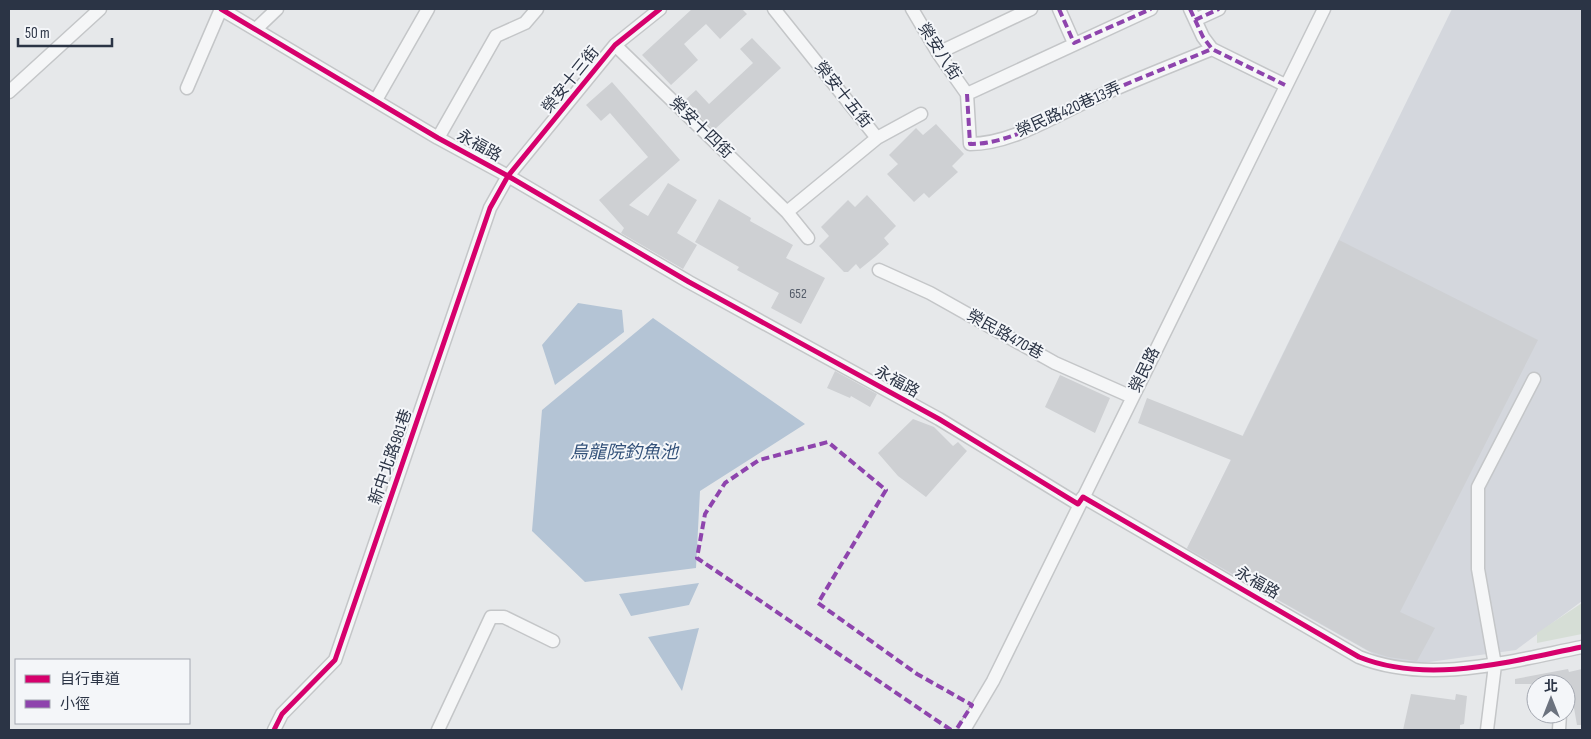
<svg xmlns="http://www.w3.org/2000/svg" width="1591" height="739" font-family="'Sofia Sans Condensed','Noto Sans TC',sans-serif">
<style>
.built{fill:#d4d7dd}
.green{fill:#d6ded6}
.water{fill:#b4c4d5}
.building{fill:#ced0d3}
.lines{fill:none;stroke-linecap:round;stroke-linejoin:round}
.minor-casing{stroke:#c4c6c8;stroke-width:15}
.minor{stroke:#f5f6f7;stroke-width:12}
.quiet{stroke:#8e44ad;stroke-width:4;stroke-dasharray:8 4;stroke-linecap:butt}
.cycleway-casing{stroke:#f4f6f9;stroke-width:8}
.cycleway{stroke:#d6006c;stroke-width:5}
.labels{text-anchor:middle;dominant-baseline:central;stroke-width:4;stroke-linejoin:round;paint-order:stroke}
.number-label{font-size:14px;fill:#545c69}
.street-label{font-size:16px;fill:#2b3445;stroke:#f4f6f9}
.water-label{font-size:18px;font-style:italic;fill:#34527a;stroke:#f4f6f9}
</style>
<rect width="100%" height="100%" fill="#e6e8ea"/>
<!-- built -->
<path class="built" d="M1452,9H1582V601L1516,650L1415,664L1384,660L1187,549Z"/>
<!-- green -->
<path class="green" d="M1582,603V634L1537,643V633Z"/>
<!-- water -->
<path class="water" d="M578,303L622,310L624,332L555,385L542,345Z
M653,318L805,424L700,491L696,568L585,582L532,531L542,410Z
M699,583L689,605L631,616L619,594Z
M699,628L682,691L648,637Z"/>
<!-- building -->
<path class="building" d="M692,9H742L747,14L720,39L706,24L684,44L698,60L671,85L642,55Z
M752,38L781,68L714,130L684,101L696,90L709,104L753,63L740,49Z
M612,82L680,160L629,205L648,216L668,183L697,200L677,233L697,245L683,269L621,233L624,228L599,200L648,157L610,113L601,121L586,105Z
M936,124L964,154L952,166L958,172L929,198L924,193L914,202L887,174L898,164L889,155L916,128L923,135Z
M867,195L896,226L884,238L889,244L876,256L860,269L856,264L848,272H844L819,246L829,236L821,227L848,200L855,207Z
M719,199L751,218L750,221L793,245L786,258L825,278L801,324L771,308L779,293L737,270L739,267L695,242Z
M1339,240L1538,340L1400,612L1435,628L1417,661L1388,657L1369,651L1187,548L1231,460L1138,423L1147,398L1243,436Z
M835,371L877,394L870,407L851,396L850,398L827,388Z
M1060,375L1110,398L1095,433L1045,407Z
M913,419L934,427L953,446L958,442L967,451L926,497L898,476L878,453Z
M1568,669L1569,672L1582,669V725H1577L1571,691L1566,692V684H1515V679Z
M1411,694L1455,700L1456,694L1467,696L1464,724L1460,725V730H1403Z"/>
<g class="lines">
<defs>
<path id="minor" d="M221,9L438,138L508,176L689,282L939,419L1078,504L1083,497L1359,657C1429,685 1511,661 1582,647
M774,9L877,138
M912,9L938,53L967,94
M1059,9L1074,43
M1190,9L1203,37L1212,49L1285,85
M1195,20L1219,9
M256,29L277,9
M615,45L787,212L808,238
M938,53L1031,9
M187,88L221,9
M9,92L100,9
M967,94L970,144C1011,144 1052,117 1088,101C1129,82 1171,66 1212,49
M967,94L1151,9
M376,100L428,9
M438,138L496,36L525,23L537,9
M787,212L877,138L921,114
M879,270L930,293L1055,363L1132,397
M274,730L282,714L335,660L490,208L508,176L615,45L660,9
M438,730L491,617H504L553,641
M964,730L993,681L1324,9
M1487,730L1495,665L1478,569V487L1534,379
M1559,730L1560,714"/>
</defs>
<!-- minor casing -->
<use href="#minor" class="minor-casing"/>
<!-- minor -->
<use href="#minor" class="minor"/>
<!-- quiet -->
<path class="quiet" d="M1059,9L1074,43L1151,9
M1190,9L1203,37L1212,49L1285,85
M1195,20L1219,9
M967,94L970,144C1011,144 1052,117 1088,101C1129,82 1171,66 1212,49
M951,730L697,558L705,514L725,483L759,460L828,442L886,490L818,603L917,674L972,705L956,730"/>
<defs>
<path id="cycleway" d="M221,9L438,138L508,176L689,282L939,419L1078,504L1083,497L1359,657C1429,685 1511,661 1582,647
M274,730L282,714L335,660L490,208L508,176L615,45L660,9"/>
</defs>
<!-- cycleway casing -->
<use href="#cycleway" class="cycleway-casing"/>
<!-- cycleway -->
<use href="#cycleway" class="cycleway"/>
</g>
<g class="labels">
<!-- number labels -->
<g class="number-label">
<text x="798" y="293">652</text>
</g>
<!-- street labels -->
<g class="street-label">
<text transform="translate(939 52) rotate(57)">榮安八街</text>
<text transform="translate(571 80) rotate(-51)">榮安十三街</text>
<text transform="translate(843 95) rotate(51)">榮安十五街</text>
<text transform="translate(1069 110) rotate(-24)">榮民路420巷13弄</text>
<text transform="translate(701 128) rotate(44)">榮安十四街</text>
<text transform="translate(479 146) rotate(29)">永福路</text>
<text transform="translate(1005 335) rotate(29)">榮民路470巷</text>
<text transform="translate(1145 370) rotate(-64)">榮民路</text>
<text transform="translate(897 382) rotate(29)">永福路</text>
<text transform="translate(391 457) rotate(-71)">新中北路981巷</text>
<text transform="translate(1257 583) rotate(30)">永福路</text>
</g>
<!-- water labels -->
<g class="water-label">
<text x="624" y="452">烏龍院釣魚池</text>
</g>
</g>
<!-- border -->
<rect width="1591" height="739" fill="none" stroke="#2b3445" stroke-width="20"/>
<!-- legend -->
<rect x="15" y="659" width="175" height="65" fill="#f4f6f9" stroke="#a4a8b1"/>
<rect x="25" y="675" width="25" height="8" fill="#d6006c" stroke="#a4a8b1"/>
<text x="60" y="684" font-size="15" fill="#2b3445">自行車道</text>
<rect x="25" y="700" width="25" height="8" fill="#8e44ad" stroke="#a4a8b1"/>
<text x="60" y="709" font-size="15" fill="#2b3445">小徑</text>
<!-- north arrow -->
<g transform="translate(1551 699)"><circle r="24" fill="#f4f6f9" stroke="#a4a8b1"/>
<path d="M0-4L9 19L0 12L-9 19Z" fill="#6c737f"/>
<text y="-8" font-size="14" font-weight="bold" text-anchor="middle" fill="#2b3445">北</text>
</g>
<!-- scale -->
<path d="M18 38v8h94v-8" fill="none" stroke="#2b3445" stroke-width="2.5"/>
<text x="25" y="38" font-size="15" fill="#2b3445" stroke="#f4f6f9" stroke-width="4" paint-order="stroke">50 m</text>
</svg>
